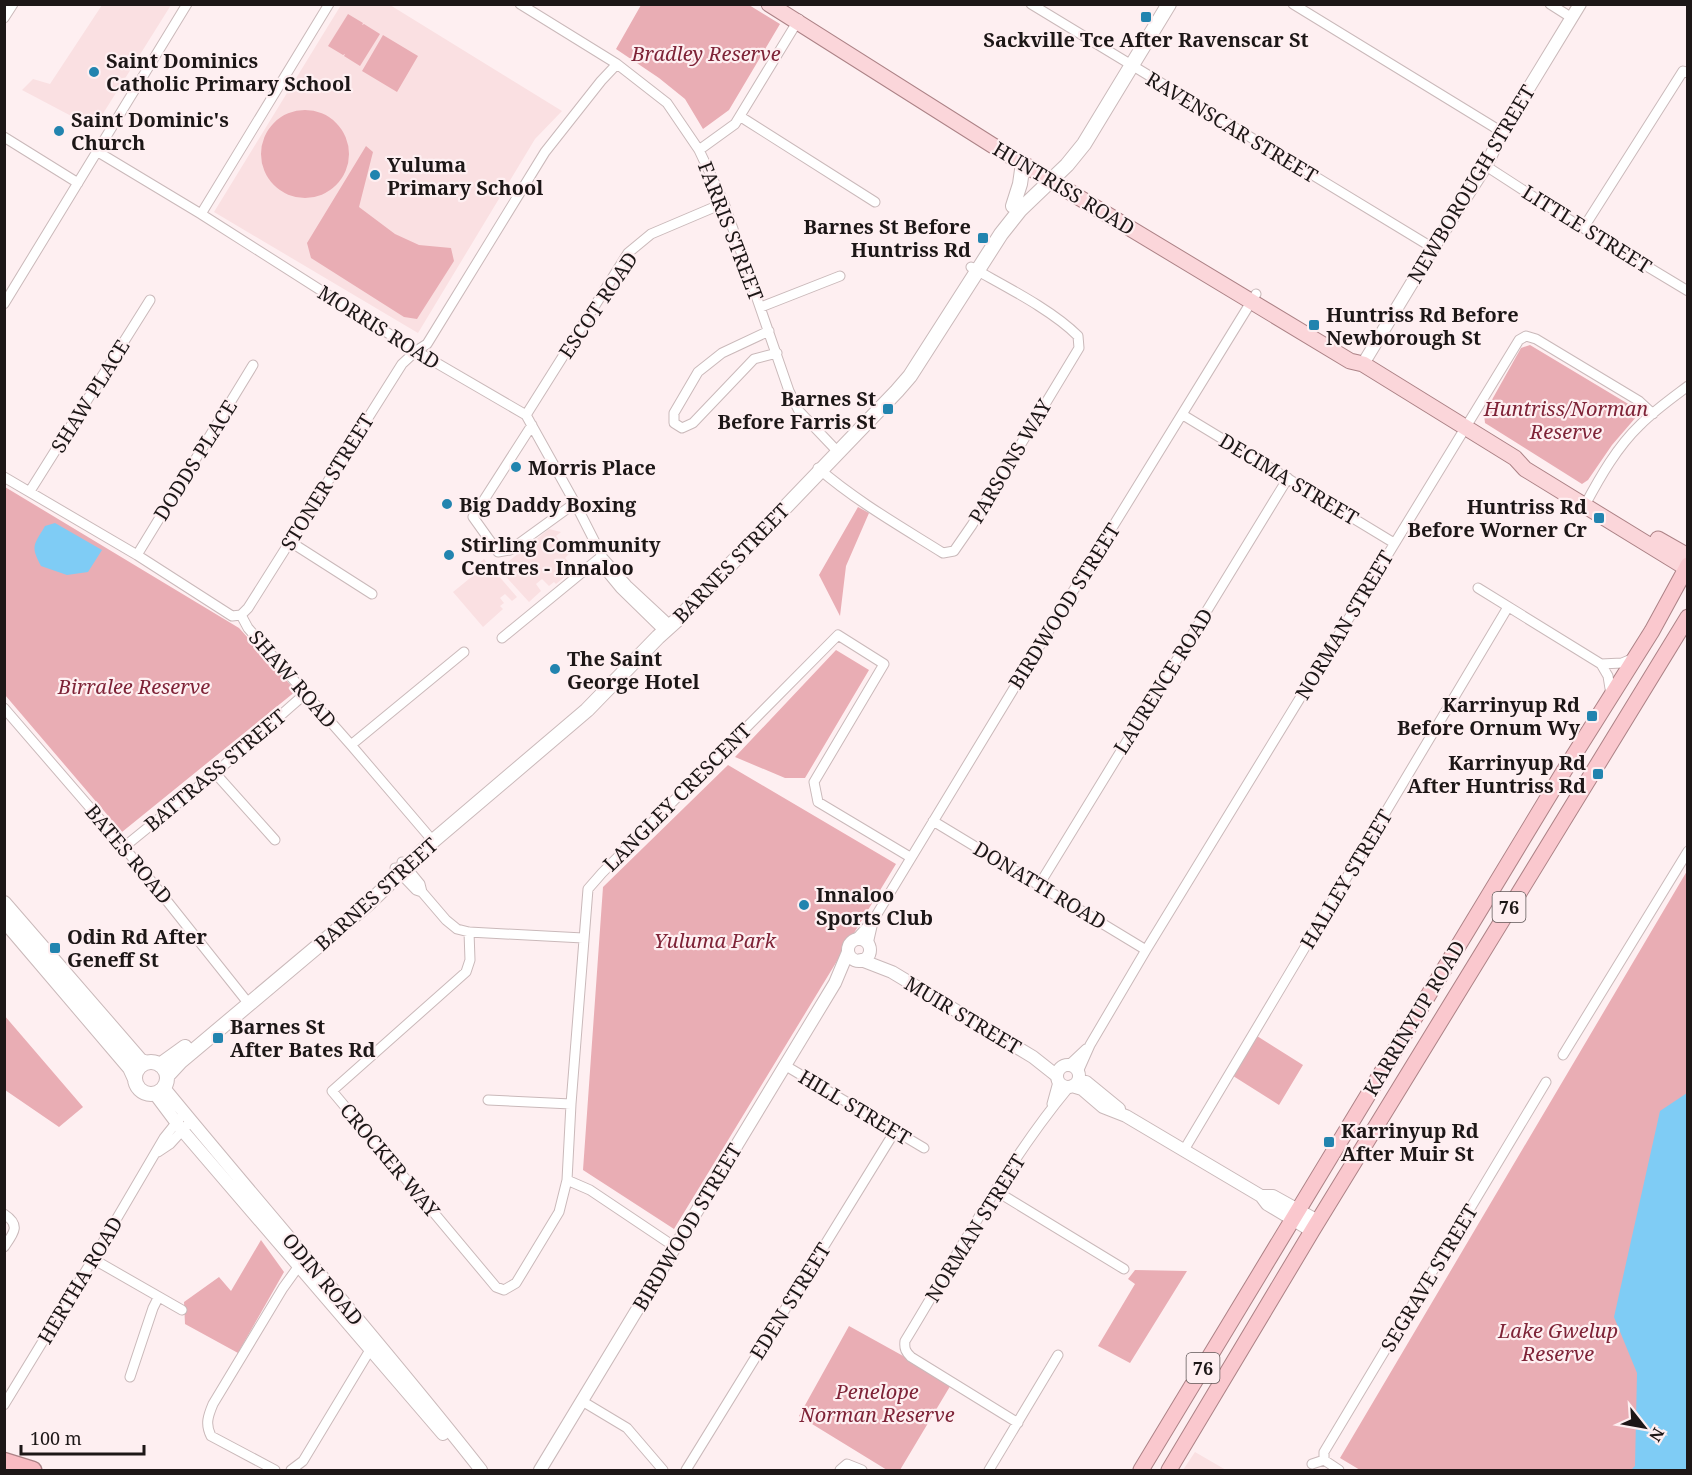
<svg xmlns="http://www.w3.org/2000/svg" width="1692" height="1475" font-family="'Noto Serif',serif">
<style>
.built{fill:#fae0e2}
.green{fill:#e9adb4}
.water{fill:#7fccf5}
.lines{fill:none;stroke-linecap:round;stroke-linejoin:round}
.minor-casing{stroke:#cab9ba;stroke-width:11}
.tertiary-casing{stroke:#cab9ba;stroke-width:14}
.secondary-casing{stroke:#cab9ba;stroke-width:16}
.primary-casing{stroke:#ac8286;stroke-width:17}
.trunk-casing{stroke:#ac8286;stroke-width:17}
.motorway-casing{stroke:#ac8286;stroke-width:19}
.minor{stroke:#fff;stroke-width:9}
.tertiary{stroke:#fff;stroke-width:12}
.secondary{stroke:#fff;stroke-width:14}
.primary{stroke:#fbd6da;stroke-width:15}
.trunk{stroke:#fac8ce;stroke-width:15}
.motorway{stroke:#f9bbc2;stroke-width:16}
.poi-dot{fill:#2284af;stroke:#feeff1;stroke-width:2}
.labels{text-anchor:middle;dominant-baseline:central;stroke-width:4.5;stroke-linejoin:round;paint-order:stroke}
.shield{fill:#feeff1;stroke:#605858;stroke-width:1.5}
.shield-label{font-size:18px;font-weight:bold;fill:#1d1717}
.poi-label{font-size:20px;font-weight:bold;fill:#1d1717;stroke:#feeff1;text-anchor:start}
.park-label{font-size:20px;font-style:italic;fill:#7e2337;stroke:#feeff1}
.street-label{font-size:20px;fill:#1d1717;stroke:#feeff1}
</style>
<rect width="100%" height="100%" fill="#feeff1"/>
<!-- built -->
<path class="built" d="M102,5H171L94,128L22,90L33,79L50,84Z
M341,5H390L562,111L535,139L418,333L214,212Z
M549,529L561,532L556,536L564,546L567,544L571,552L565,558L574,569L556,584L554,582L549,586L542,579L536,584L541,591L529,602L499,569Z
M484,559L517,597L512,601L505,594L500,598L504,603L500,606L503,609L483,627L453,592L475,574L471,569Z
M1195,1452L1226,1470H1183Z"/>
<!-- green -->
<path class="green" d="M641,5H749L780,24L729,110L703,129L685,99L659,78L616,49Z
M348,14L363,23L362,25L364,24L380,34L360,66L344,56L345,54L343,55L328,46Z
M383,35L418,56L397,92L362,71Z
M261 154a44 44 0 1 1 88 0a44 44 0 1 1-88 0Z
M366,146L373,152L359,207L395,234L419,245L451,248L454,261L417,319L404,317L311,258L307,243Z
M1530,345L1635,408L1637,416L1612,445L1588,480L1582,484L1485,423L1484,414L1521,348Z
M5,487L239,628L296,691L122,832L5,695Z
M858,507L869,513L846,566L840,616L819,575Z
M836,650L869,670L805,778H785L735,757Z
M728,765L896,864L674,1229L583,1170L603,887Z
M1687,871V1470H1360L1340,1458Z
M4,1015L83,1107L59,1127L5,1090Z
M1257,1036L1303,1065L1279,1105L1230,1074Z
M261,1240L284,1272L238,1353L185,1324L184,1302L219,1277L231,1291Z
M1135,1270L1187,1271L1130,1363L1098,1346L1135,1284L1128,1279Z
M849,1326L952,1383L900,1470H887L799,1416Z"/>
<!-- water -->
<path class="water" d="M55,523L102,550L88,572L67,575L41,566C30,546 34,545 45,526Z
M1687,1093V1470H1631L1635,1466L1637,1373L1614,1317L1660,1111Z"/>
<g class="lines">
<defs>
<path id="minor" d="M520,4L617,64L667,103L699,150L724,203L789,391L799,411L838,452
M1031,4L1433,248
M1293,4L1502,132
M1550,4L1572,18
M4,18L13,4
M741,117L875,202
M4,137L78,183
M699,150L735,124L799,19
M98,152L201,214L416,351L526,415L575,503L602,556L606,571L620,588L664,631
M1486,166L1560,214L1688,291
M201,214L329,4
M1584,227L1683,71L1688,73
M4,304L187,4
M761,307L840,276
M769,331L722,353L698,372L674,413V423L682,428L693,423L754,359L777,353
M526,415L628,253L651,234L724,203
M1183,415L1394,543
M532,425L473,517L498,552L510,550L575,503
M818,468C856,501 900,526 943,553L954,551L972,525L1079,348L1078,336C1051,309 1004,286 971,267
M4,477L137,555L232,616L241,615
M30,491L150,300
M1585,505C1600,477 1617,447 1640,425C1655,410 1672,398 1688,386
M289,541L372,594
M137,555L253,365
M603,558L627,585L670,625
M1478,588L1601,664L1608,676L1611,695
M241,615L248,608L402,364L416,351L427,344L545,152L601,81L617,64
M241,615L248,628L351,745L433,841
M502,638L602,556
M1601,664L1622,663L1634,658
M4,708L124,847L249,1004
M351,745L464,652
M215,773L275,840
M933,821L1146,950
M124,847L215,773L306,693
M402,862L420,884L422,892L446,920L457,929L469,932L583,938
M395,868L416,890L422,892
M1039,885L1288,478
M469,932L470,960L466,972L332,1091L496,1287L504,1290L516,1283L559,1212L567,1180L571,1104L588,889L602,873L838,635L884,664L814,782L818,802L910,857
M856,939L874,919L1059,614L1256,294
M868,944L873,922
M1563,1055L1688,851
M1069,1065L1086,1049
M786,1066L924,1148
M1078,1072L1090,1045L1146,950L1519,340L1526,336L1536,339L1639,401L1653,414
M488,1100L571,1104
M1052,1104L1058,1082
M1184,1150L1508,607
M158,1152L170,1144L191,1121
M567,1180L590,1190L675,1247
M996,1191L1124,1269
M4,1214C21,1225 14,1233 4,1247
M93,1259L182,1310
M130,1377L153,1308L158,1298
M582,1401L627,1428L663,1470
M4,1405L93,1259L164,1138L180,1118
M1018,1423L911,1357C906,1352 904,1349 905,1341C957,1256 1005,1164 1069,1087
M1312,1464L1324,1460
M275,1470L211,1436C205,1424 208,1416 213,1404L283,1288L301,1263
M291,1470L303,1461L373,1345
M686,1470L895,1131
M840,1470L847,1464L862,1470
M989,1470L1058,1355
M1339,1470L1324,1460V1452L1546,1082"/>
<path id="tertiary" d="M1363,364L1433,248L1486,166L1502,132L1580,4
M848 950a11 11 0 1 1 22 0a11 11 0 1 1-22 0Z
M861,960L892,972L1033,1057L1057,1076
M1057 1076a11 11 0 1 1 22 0a11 11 0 1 1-22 0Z
M1086,1082L1119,1109
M1072,1086L1082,1089L1103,1107L1126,1116L1261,1196L1267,1204L1312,1231
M164,1088C269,1216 379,1340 481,1470
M155,1094L182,1130L443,1434
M1261,1196H1273L1318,1221
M540,1470L835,983L848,952"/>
<path id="secondary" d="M1013,206L1020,184L1023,163
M4,903L140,1060L145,1063
M4,920L130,1068L135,1079
M135 1078a16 16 0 1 1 32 0a16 16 0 1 1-32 0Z
M160,1065L185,1047
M167,1076L180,1062L368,904L433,841L587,710L658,637L678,619L897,391L910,376L1001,234L1020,210L1067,165L1084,144L1169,4"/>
<path id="primary" d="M769,4L992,145L1350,361L1363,364L1515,458L1525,469L1688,569
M1658,539L1688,556"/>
<path id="trunk" d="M1141,1470L1564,771L1652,631L1688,565
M1169,1470L1312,1231L1688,617"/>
<path id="motorway" d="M4,1461L33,1470"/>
</defs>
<!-- minor casing -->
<use href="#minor" class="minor-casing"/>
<!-- tertiary casing -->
<use href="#tertiary" class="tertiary-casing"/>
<!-- secondary casing -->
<use href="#secondary" class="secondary-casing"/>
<!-- primary casing -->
<use href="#primary" class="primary-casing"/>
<!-- trunk casing -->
<use href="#trunk" class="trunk-casing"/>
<!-- motorway casing -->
<use href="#motorway" class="motorway-casing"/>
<!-- minor -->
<use href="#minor" class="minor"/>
<!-- tertiary -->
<use href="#tertiary" class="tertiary"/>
<!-- secondary -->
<use href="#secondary" class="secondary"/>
<!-- primary -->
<use href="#primary" class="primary"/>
<!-- trunk -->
<use href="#trunk" class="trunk"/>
<!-- motorway -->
<use href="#motorway" class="motorway"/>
</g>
<!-- markers -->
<g class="poi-dot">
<rect x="1140" y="11" width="12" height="12" rx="3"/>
<circle cx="94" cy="72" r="6"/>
<circle cx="59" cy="131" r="6"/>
<circle cx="375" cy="175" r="6"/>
<rect x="977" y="232" width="12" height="12" rx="3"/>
<rect x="1308" y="319" width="12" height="12" rx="3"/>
<rect x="882" y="403" width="12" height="12" rx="3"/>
<circle cx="516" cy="467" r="6"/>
<circle cx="447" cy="504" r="6"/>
<rect x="1593" y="512" width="12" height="12" rx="3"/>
<circle cx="449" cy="555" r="6"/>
<circle cx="555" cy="669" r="6"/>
<rect x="1586" y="710" width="12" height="12" rx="3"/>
<rect x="1592" y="768" width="12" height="12" rx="3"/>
<circle cx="804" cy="905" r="6"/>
<rect x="49" y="942" width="12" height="12" rx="3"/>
<rect x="212" y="1032" width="12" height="12" rx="3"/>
<rect x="1323" y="1136" width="12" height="12" rx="3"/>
</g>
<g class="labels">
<!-- shield labels -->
<g class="shield">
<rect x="1492.5" y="892" width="33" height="30" rx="4.5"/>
<rect x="1186.5" y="1353" width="33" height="30" rx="4.5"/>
</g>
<g class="shield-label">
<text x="1509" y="907">76</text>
<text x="1203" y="1368">76</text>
</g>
<!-- poi labels -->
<g class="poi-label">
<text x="1146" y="39" text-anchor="middle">Sackville Tce After Ravenscar St</text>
<text x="106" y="60">Saint Dominics<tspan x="106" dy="23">Catholic Primary School</tspan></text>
<text x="71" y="119">Saint Dominic's<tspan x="71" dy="23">Church</tspan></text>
<text x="387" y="164">Yuluma<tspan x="387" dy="23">Primary School</tspan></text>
<text x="971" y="226" text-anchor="end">Barnes St Before<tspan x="971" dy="23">Huntriss Rd</tspan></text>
<text x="1326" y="314">Huntriss Rd Before<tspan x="1326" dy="23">Newborough St</tspan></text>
<text x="876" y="398" text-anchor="end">Barnes St<tspan x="876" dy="23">Before Farris St</tspan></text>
<text x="528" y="467">Morris Place</text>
<text x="459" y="504">Big Daddy Boxing</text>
<text x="1587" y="506" text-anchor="end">Huntriss Rd<tspan x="1587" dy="23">Before Worner Cr</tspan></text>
<text x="461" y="544">Stirling Community<tspan x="461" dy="23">Centres - Innaloo</tspan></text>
<text x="567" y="658">The Saint<tspan x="567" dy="23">George Hotel</tspan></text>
<text x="1580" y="704" text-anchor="end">Karrinyup Rd<tspan x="1580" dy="23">Before Ornum Wy</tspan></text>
<text x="1586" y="762" text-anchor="end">Karrinyup Rd<tspan x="1586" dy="23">After Huntriss Rd</tspan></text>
<text x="816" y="894">Innaloo<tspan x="816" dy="23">Sports Club</tspan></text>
<text x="67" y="936">Odin Rd After<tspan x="67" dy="23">Geneff St</tspan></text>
<text x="230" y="1026">Barnes St<tspan x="230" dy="23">After Bates Rd</tspan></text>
<text x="1341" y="1130">Karrinyup Rd<tspan x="1341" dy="23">After Muir St</tspan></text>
</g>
<!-- park labels -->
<g class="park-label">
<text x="706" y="53">Bradley Reserve</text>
<text x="1566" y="408">Huntriss/Norman<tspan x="1566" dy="23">Reserve</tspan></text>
<text x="134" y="686">Birralee Reserve</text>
<text x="715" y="940">Yuluma Park</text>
<text x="1558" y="1330">Lake Gwelup<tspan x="1558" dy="23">Reserve</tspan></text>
<text x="877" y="1391">Penelope<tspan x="877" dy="23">Norman Reserve</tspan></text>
</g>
<!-- street labels -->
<g class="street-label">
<text transform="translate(1232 127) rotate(31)">RAVENSCAR STREET</text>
<text transform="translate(1471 184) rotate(-59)">NEWBOROUGH STREET</text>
<text transform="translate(1064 188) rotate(31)">HUNTRISS ROAD</text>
<text transform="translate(1587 229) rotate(32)">LITTLE STREET</text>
<text transform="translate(731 231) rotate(69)">FARRIS STREET</text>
<text transform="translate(598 305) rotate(-56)">ESCOT ROAD</text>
<text transform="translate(379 327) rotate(32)">MORRIS ROAD</text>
<text transform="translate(90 396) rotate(-58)">SHAW PLACE</text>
<text transform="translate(195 460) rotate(-58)">DODDS PLACE</text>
<text transform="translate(1010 461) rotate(-59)">PARSONS WAY</text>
<text transform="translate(1289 479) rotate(31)">DECIMA STREET</text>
<text transform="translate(327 482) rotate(-58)">STONER STREET</text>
<text transform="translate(731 563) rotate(-46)">BARNES STREET</text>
<text transform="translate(1064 606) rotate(-58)">BIRDWOOD STREET</text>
<text transform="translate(1344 625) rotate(-59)">NORMAN STREET</text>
<text transform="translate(293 679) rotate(49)">SHAW ROAD</text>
<text transform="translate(1163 681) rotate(-58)">LAURENCE ROAD</text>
<text transform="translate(215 770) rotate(-40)">BATTRASS STREET</text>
<text transform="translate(677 797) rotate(-45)">LANGLEY CRESCENT</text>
<text transform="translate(129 854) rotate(50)">BATES ROAD</text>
<text transform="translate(1346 879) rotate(-59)">HALLEY STREET</text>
<text transform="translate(1040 885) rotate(31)">DONATTI ROAD</text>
<text transform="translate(376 894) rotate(-42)">BARNES STREET</text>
<text transform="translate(963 1015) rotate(31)">MUIR STREET</text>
<text transform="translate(1414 1018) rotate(-59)">KARRINYUP ROAD</text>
<text transform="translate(855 1107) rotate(31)">HILL STREET</text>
<text transform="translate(390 1160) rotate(50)">CROCKER WAY</text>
<text transform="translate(687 1227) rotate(-59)">BIRDWOOD STREET</text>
<text transform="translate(975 1228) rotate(-58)">NORMAN STREET</text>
<text transform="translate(1429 1278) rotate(-59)">SEGRAVE STREET</text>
<text transform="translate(323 1279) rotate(50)">ODIN ROAD</text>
<text transform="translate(80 1280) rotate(-59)">HERTHA ROAD</text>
<text transform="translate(790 1301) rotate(-58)">EDEN STREET</text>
</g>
</g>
<!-- border -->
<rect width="1692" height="1475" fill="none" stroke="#1d1717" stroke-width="12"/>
<!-- north arrow -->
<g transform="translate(1644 1427) rotate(121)" stroke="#feeff1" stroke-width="4.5" paint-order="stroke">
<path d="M0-4.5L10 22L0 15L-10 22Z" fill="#1d1717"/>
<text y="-9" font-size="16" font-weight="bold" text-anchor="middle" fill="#1d1717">N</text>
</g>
<!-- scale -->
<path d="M21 1445v9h123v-9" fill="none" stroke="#1d1717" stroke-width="3"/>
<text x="30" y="1445" font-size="18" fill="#1d1717" stroke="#feeff1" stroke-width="4.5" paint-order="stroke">100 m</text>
</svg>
